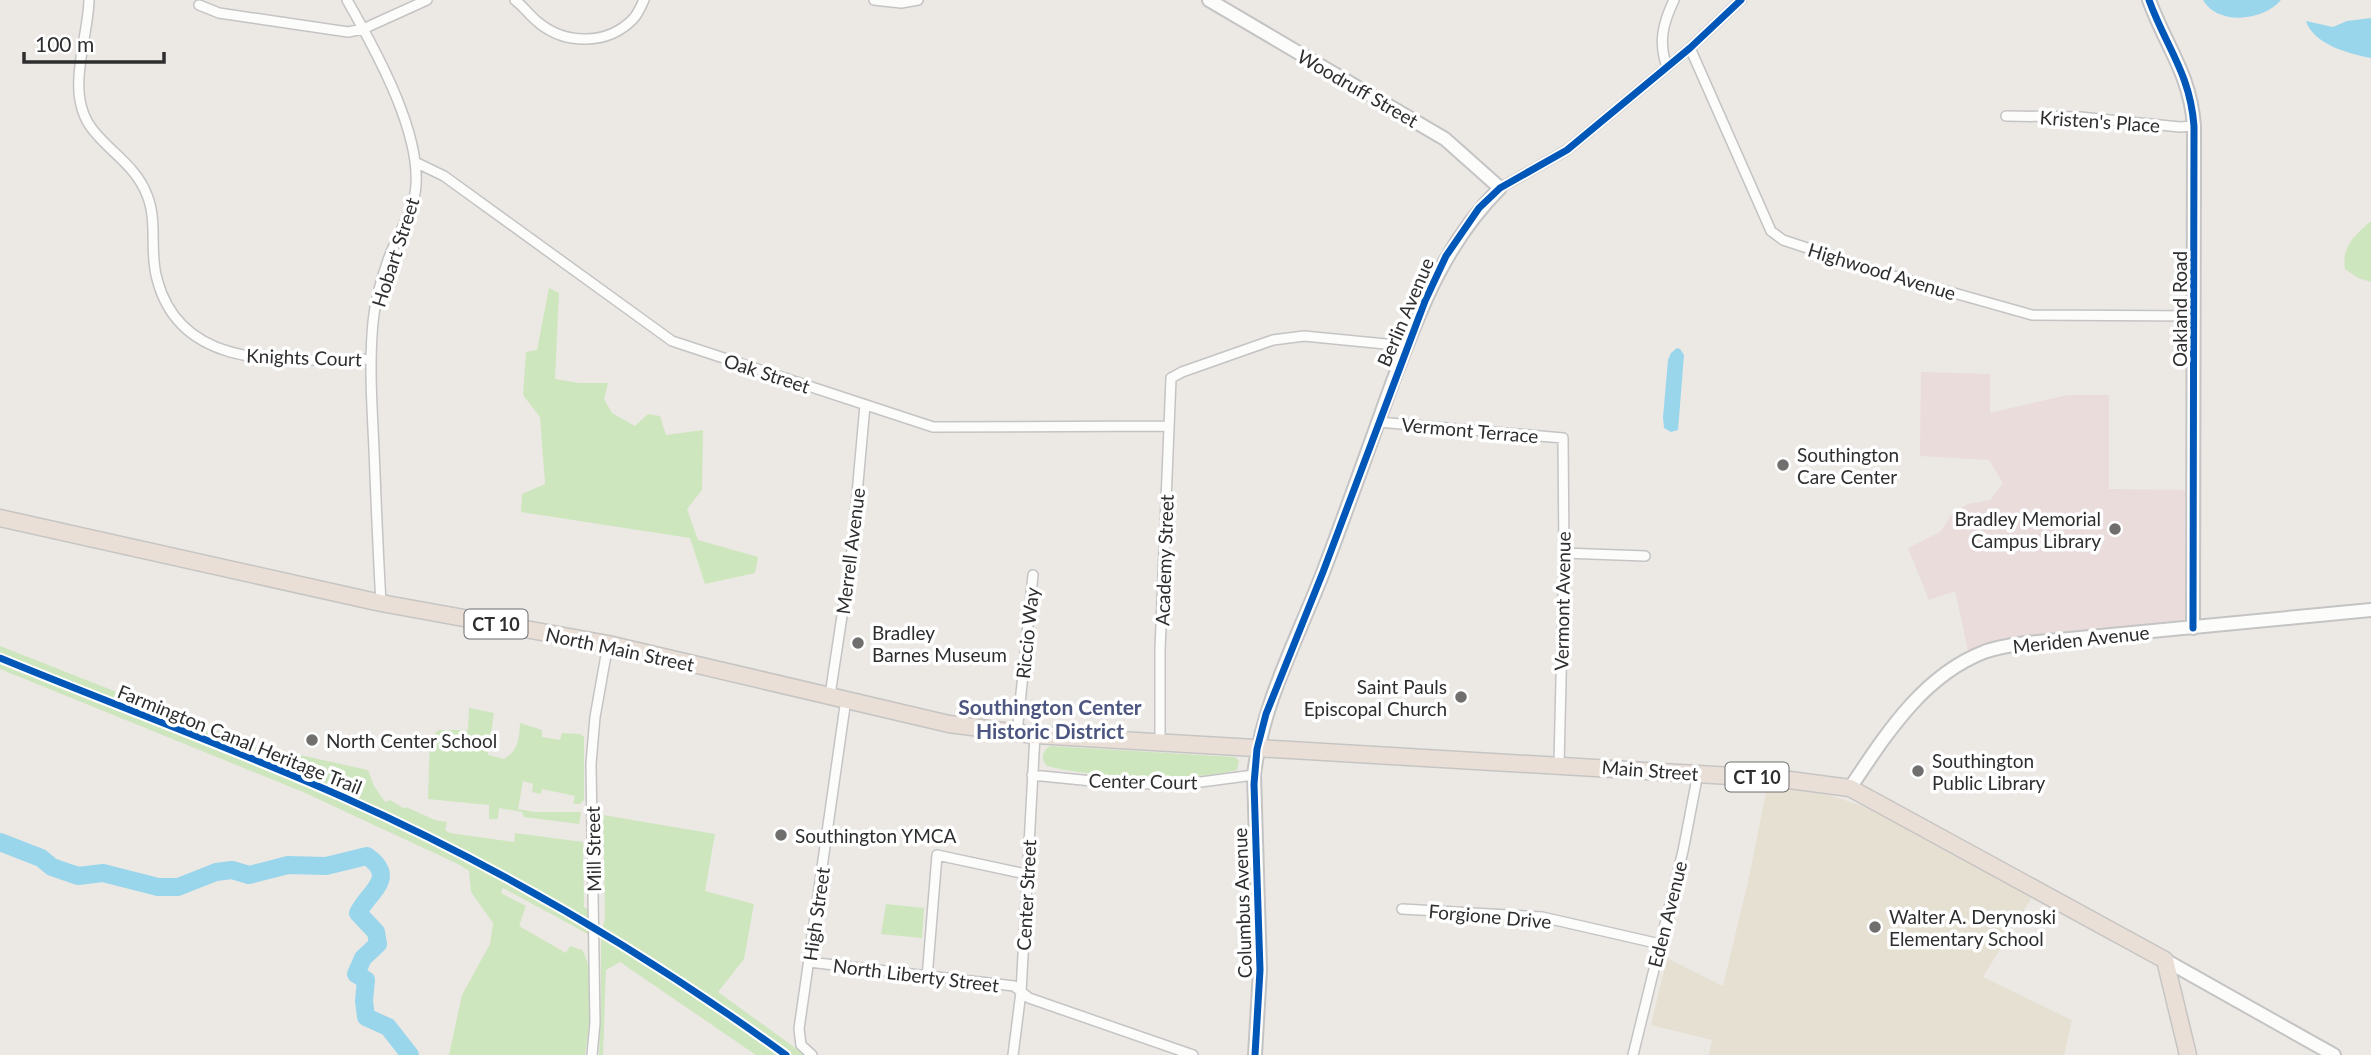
<svg xmlns="http://www.w3.org/2000/svg" width="2371" height="1055" font-family="Lato,sans-serif">
<style>
.education{fill:#e6e0d3}
.medical{fill:#e9dcdb}
.green{fill:#cee6be}
.water{fill:#99d6ec}
.lines{fill:none;stroke-linecap:round;stroke-linejoin:round}
.river{stroke:#99d6ec;stroke-width:18}
.street-casing{stroke:#c5c4c5;stroke-width:12}
.secondary-casing{stroke:#c5c4c5;stroke-width:16}
.highway-casing{stroke:#c6c5c4;stroke-width:19}
.street{stroke:#fcfcfb;stroke-width:9}
.secondary{stroke:#fcfcfb;stroke-width:12}
.highway{stroke:#eadfd6;stroke-width:16}
.cycleway-casing{stroke:#fff;stroke-width:11}
.cycleway{stroke:#0057b8;stroke-width:7}
.poi-dot{fill:#706f6e;stroke:#fff;stroke-width:2.5}
.labels{text-anchor:middle;dominant-baseline:central;stroke-width:7;stroke-linejoin:round;paint-order:stroke}
.shield{fill:#fff;stroke:#6d6d6d;stroke-width:2}
.shield-label{font-size:18px;font-weight:bold;fill:#2e2e2e}
.street-label{font-size:19px;fill:#2e2e2e;stroke:#fff}
.poi-label{font-size:19px;fill:#2e2e2e;stroke:#fff;text-anchor:start}
.neighbourhood-label{font-size:21px;font-weight:bold;fill:#4d5680;stroke:#fff}
</style>
<rect width="100%" height="100%" fill="#ece8e4"/>
<!-- education -->
<path class="education" d="M1767,787L1823,793L1869,808L2032,897L1983,977L2072,1020L2064,1055H1709L1712,1040L1651,1025L1667,958L1723,986L1750,873Z"/>
<!-- medical -->
<path class="medical" d="M1921,372L1990,374V413L2068,395H2109V489L2185,490V618L2180,623L2005,639L1968,650L1955,591L1929,600L1908,548L1940,532L1953,513L1968,504L1990,500L2003,483L1989,460L1920,456Z"/>
<!-- green -->
<path class="green" d="M2371,221V282L2358,278L2345,269C2341,247 2355,235 2371,221Z
M549,288L559,293L555,379L579,383H608L604,399L612,413L635,426L648,414L660,416L666,435L703,430L702,490L687,509L698,540L758,557L755,573L705,584L690,538L521,512L522,494L545,484L540,417L523,395L526,352L537,350Z
M0,646L267,751L268,748L368,770L374,786L385,802L390,800L405,809L406,807L435,820L447,822L445,830L450,833L514,842L515,833L583,842L584,907L588,910V934L503,888L501,893L526,906L519,926L566,953L570,946L582,950C598,975 589,1026 585,1055H449L462,995L490,944L493,923L471,892L469,871L458,864L303,792L0,669Z
M469,708L494,713L488,755L504,759C519,750 519,739 520,723L542,730V737L560,740L562,733L580,734L584,737V800L580,804H573L575,796L542,789L541,794L532,792L533,784L523,781L518,809L535,812H581L579,824L524,817L522,812L499,808L498,819H489V805L428,799L430,738L439,730H468Z
M1051,746L1235,757L1239,761L1237,770C1193,782 1091,778 1047,766C1040,759 1042,750 1051,746Z
M603,815L715,834L705,891L754,904L744,959L718,992L805,1055H756L620,962L606,970L603,1055H599L601,1004V936L605,918Z
M886,904L924,908L922,938L881,934Z"/>
<!-- water -->
<path class="water" d="M2203,0H2281C2263,21 2218,26 2203,0Z
M2371,18V58C2349,54 2313,44 2306,21L2333,27L2347,21Z
M1677,348L1680,349L1684,355L1678,430L1671,432L1664,428L1663,417L1668,360L1671,353Z"/>
<g class="lines">
<!-- river -->
<path class="river" d="M0,842L41,858L52,867L78,876L103,873L158,887H178L216,872L232,870L249,875L288,865L326,866L367,856C398,878 369,891 358,913L376,932L378,944L363,958L356,974L366,980L364,1001L366,1017L388,1027L410,1055"/>
<defs>
<path id="street" d="M89,0C88,41 64,94 93,130C111,153 136,166 147,195C158,222 149,251 157,279C182,376 295,359 371,359
M347,0C375,49 430,146 413,202C407,222 395,240 388,260C381,280 375,301 373,322C369,364 372,407 374,449C376,500 378,552 381,603
M515,0C524,7 530,16 539,23C566,45 608,45 633,19C638,14 641,6 644,0
M874,0L901,3L918,0
M199,5L219,13L348,32L363,29L427,0
M1690,48L1771,231L1783,240L1883,273L2032,315L2195,316
M1667,67C1658,42 1663,23 1674,0
M2006,116L2080,117L2180,127L2194,126
M417,163L444,176L672,341L933,427L1169,426
M1500,188L1567,150L1690,48L1741,0
M1378,422L1563,438L1564,553L1559,764
M1564,553L1645,556
M830,695L852,550L865,405
M1017,733L1033,575
M1160,742V650L1171,378L1182,372L1273,340L1304,336L1406,346
M1032,775L1102,782L1178,785L1254,775
M1402,909L1542,917L1660,944
M809,962L1014,986L1029,998L1193,1055
M927,978L937,855L1026,874
M592,1055L595,1023L591,764L595,717L608,644
M812,1055L801,1045L799,1029L846,699
M1013,1055L1021,992L1035,735
M1633,1055L1683,851L1698,773"/>
<path id="secondary" d="M1209,0L1445,139L1500,188C1445,243 1420,309 1393,381C1370,444 1348,507 1324,570C1298,638 1262,703 1254,775L1260,970L1255,1055
M2149,0C2166,47 2190,73 2194,126L2193,628
M1850,788C1885,736 1922,676 1984,652C1997,647 2012,645 2026,643L2371,610
M2165,960L2334,1055"/>
<path id="highway" d="M0,518L381,603L608,644L949,724L1035,735L1782,779L1850,788L2165,960L2188,1055"/>
</defs>
<!-- street casing -->
<use href="#street" class="street-casing"/>
<!-- secondary casing -->
<use href="#secondary" class="secondary-casing"/>
<!-- highway casing -->
<use href="#highway" class="highway-casing"/>
<!-- street -->
<use href="#street" class="street"/>
<!-- secondary -->
<use href="#secondary" class="secondary"/>
<!-- highway -->
<use href="#highway" class="highway"/>
<defs>
<path id="cycleway" d="M2149,0C2166,47 2190,73 2194,126L2193,628
M0,658C114,705 230,747 343,797C500,867 647,954 786,1055
M1255,1055L1260,970L1254,784L1257,749L1266,714L1323,572L1425,301L1446,256L1479,208L1500,188L1567,150L1690,48L1741,0"/>
</defs>
<!-- cycleway casing -->
<use href="#cycleway" class="cycleway-casing"/>
<!-- cycleway -->
<use href="#cycleway" class="cycleway"/>
</g>
<!-- markers -->
<g class="poi-dot">
<circle cx="1783" cy="465" r="7"/>
<circle cx="2115" cy="529" r="7"/>
<circle cx="858" cy="643" r="7"/>
<circle cx="1461" cy="697" r="7"/>
<circle cx="312" cy="740" r="7"/>
<circle cx="1918" cy="771" r="7"/>
<circle cx="781" cy="835" r="7"/>
<circle cx="1875" cy="927" r="7"/>
</g>
<g class="labels">
<!-- shield labels -->
<g class="shield">
<rect x="464.5" y="609.5" width="63" height="29" rx="5"/>
<rect x="1725.5" y="762.5" width="63" height="29" rx="5"/>
</g>
<g class="shield-label">
<text x="496" y="624">CT 10</text>
<text x="1757" y="777">CT 10</text>
</g>
<!-- street labels -->
<g class="street-label">
<text transform="translate(1358 88) rotate(30)">Woodruff Street</text>
<text transform="translate(2100 121) rotate(4)">Kristen's Place</text>
<text transform="translate(395 252) rotate(-72)">Hobart Street</text>
<text transform="translate(1882 271) rotate(17)">Highwood Avenue</text>
<text transform="translate(2179 309) rotate(-90)">Oakland Road</text>
<text transform="translate(1405 312) rotate(-67)">Berlin Avenue</text>
<text transform="translate(304 357) rotate(2)">Knights Court</text>
<text transform="translate(767 373) rotate(18)">Oak Street</text>
<text transform="translate(1470 430) rotate(5)">Vermont Terrace</text>
<text transform="translate(850 551) rotate(-83)">Merrell Avenue</text>
<text transform="translate(1164 560) rotate(-88)">Academy Street</text>
<text transform="translate(1562 601) rotate(-89)">Vermont Avenue</text>
<text transform="translate(1027 633) rotate(-84)">Riccio Way</text>
<text transform="translate(2081 639) rotate(-6)">Meriden Avenue</text>
<text transform="translate(620 649) rotate(12)">North Main Street</text>
<text transform="translate(240 739) rotate(22)">Farmington Canal Heritage Trail</text>
<text transform="translate(1650 770) rotate(4)">Main Street</text>
<text transform="translate(1143 781) rotate(1)">Center Court</text>
<text transform="translate(593 849) rotate(-91)">Mill Street</text>
<text transform="translate(1026 895) rotate(-87)">Center Street</text>
<text transform="translate(1242 903) rotate(-92)">Columbus Avenue</text>
<text transform="translate(816 914) rotate(-82)">High Street</text>
<text transform="translate(1667 914) rotate(-76)">Eden Avenue</text>
<text transform="translate(1490 916) rotate(5)">Forgione Drive</text>
<text transform="translate(916 975) rotate(7)">North Liberty Street</text>
</g>
<!-- poi labels -->
<g class="poi-label">
<text x="1797" y="454">Southington<tspan x="1797" dy="22">Care Center</tspan></text>
<text x="2101" y="518" text-anchor="end">Bradley Memorial<tspan x="2101" dy="22">Campus Library</tspan></text>
<text x="872" y="632">Bradley<tspan x="872" dy="22">Barnes Museum</tspan></text>
<text x="1447" y="686" text-anchor="end">Saint Pauls<tspan x="1447" dy="22">Episcopal Church</tspan></text>
<text x="326" y="740">North Center School</text>
<text x="1932" y="760">Southington<tspan x="1932" dy="22">Public Library</tspan></text>
<text x="795" y="835">Southington YMCA</text>
<text x="1889" y="916">Walter A. Derynoski<tspan x="1889" dy="22">Elementary School</tspan></text>
</g>
<!-- neighbourhood labels -->
<g class="neighbourhood-label">
<text x="1050" y="706">Southington Center<tspan x="1050" dy="24">Historic District</tspan></text>
</g>
</g>
<!-- scale -->
<path d="M24 52v10h140v-10" fill="none" stroke="#2e2e2e" stroke-width="3.5"/>
<text x="35" y="52" font-size="21" fill="#2e2e2e" stroke="#ffffff" stroke-width="5" paint-order="stroke">100 m</text>
</svg>
